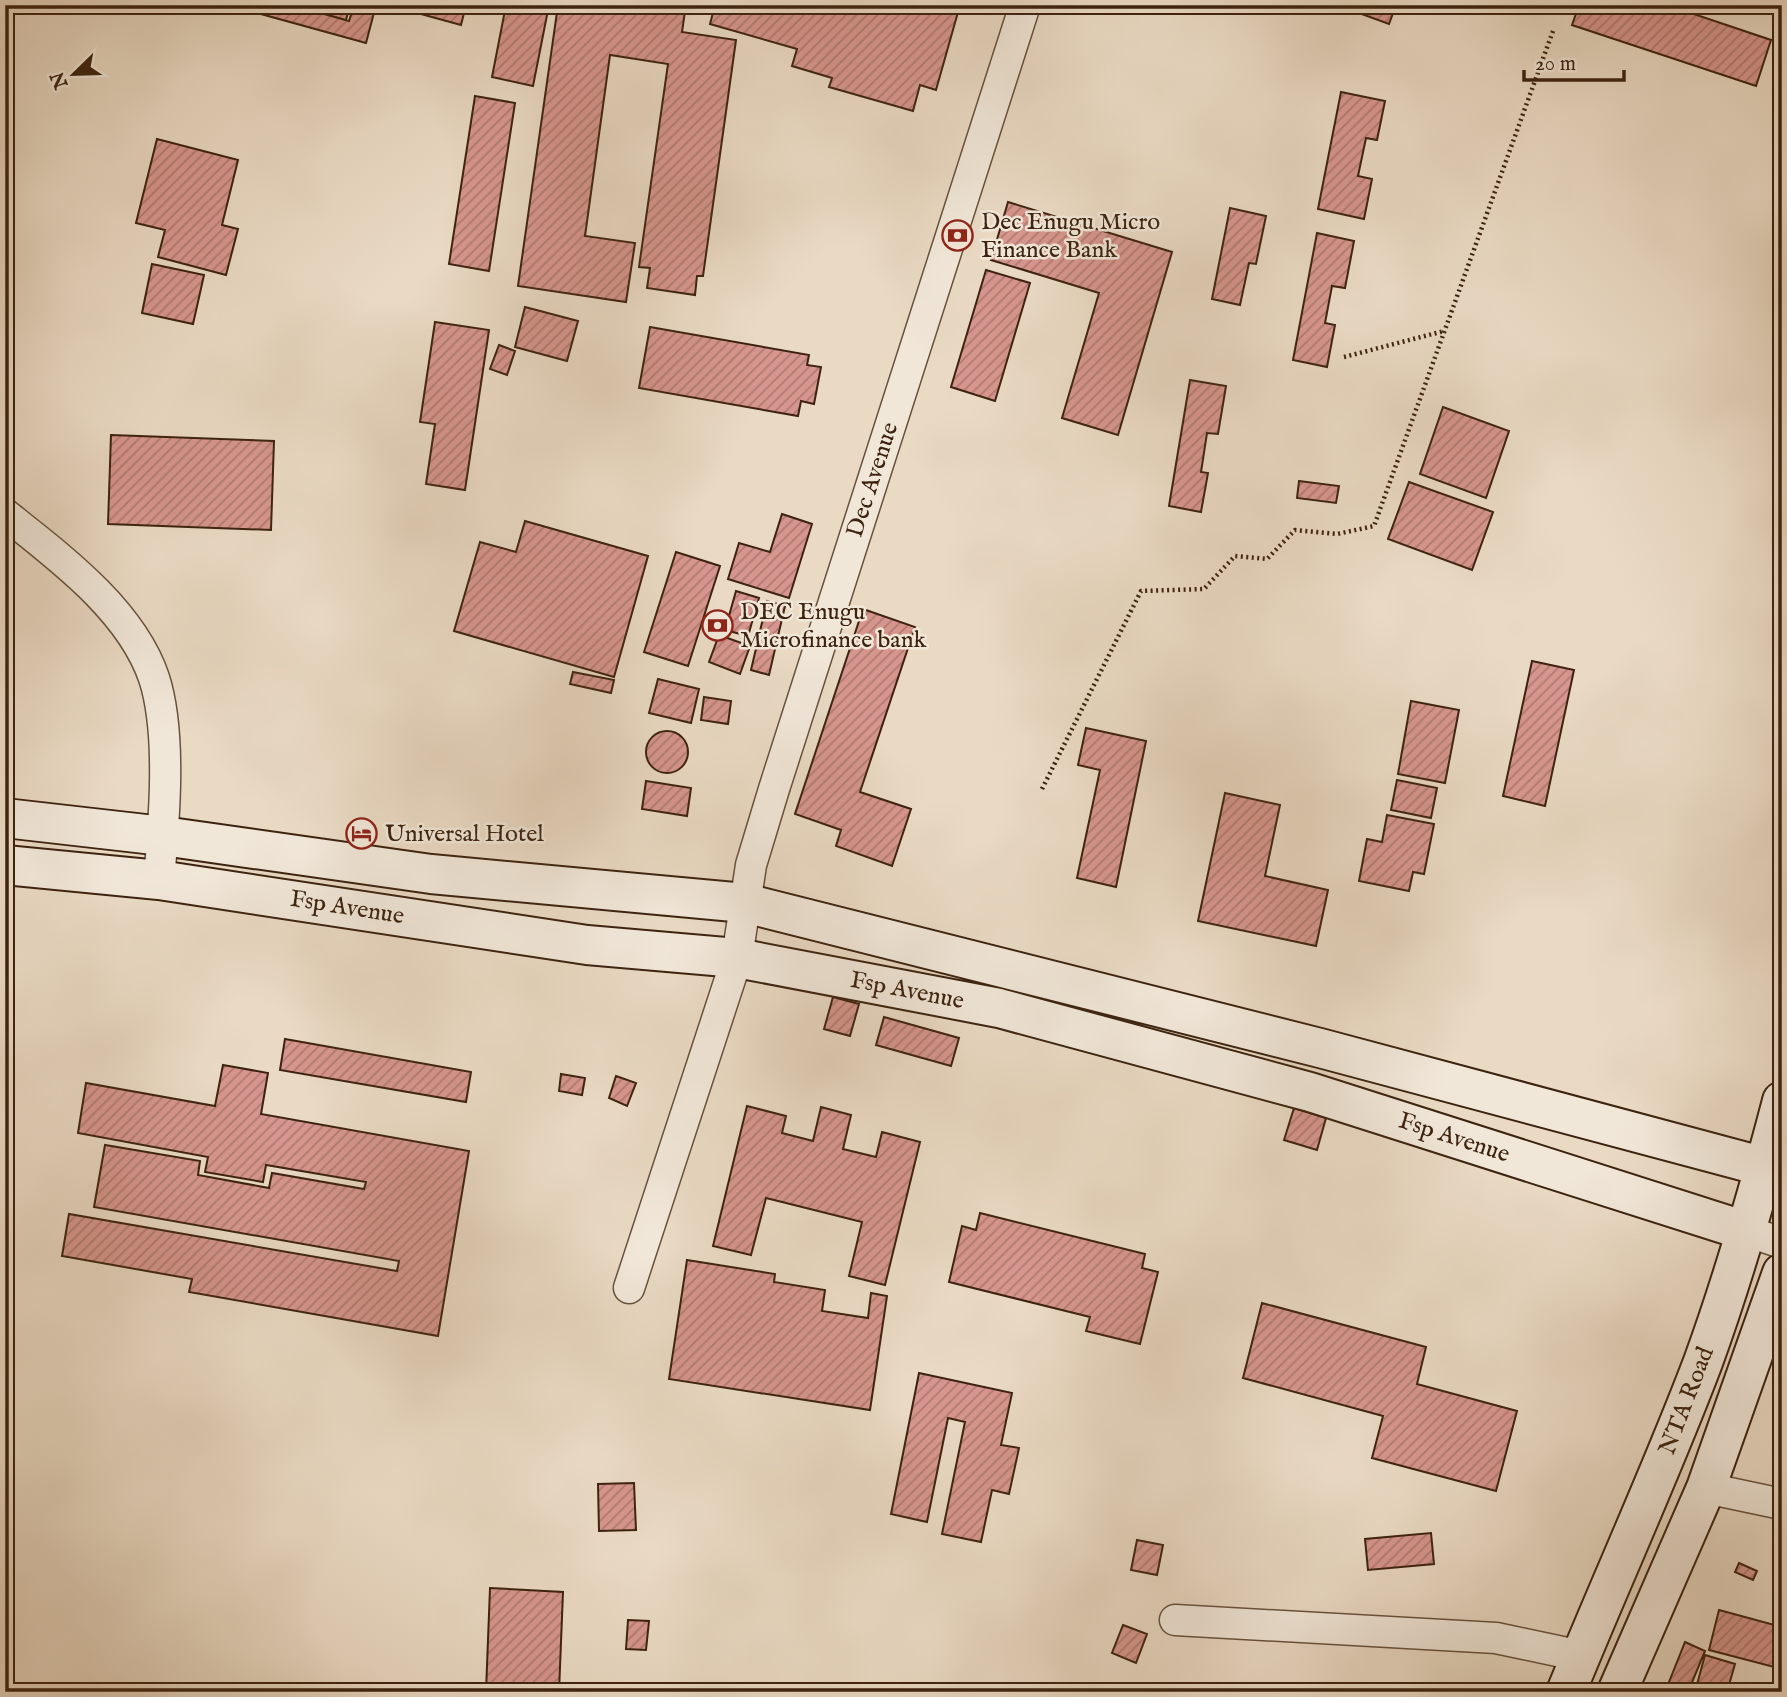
<svg xmlns="http://www.w3.org/2000/svg" width="1787" height="1697" font-family="'IM FELL English',serif">
<style>
.building{fill:url(#building-hatch);stroke:#3d230f;stroke-width:2}
.lines{fill:none;stroke-linecap:round;stroke-linejoin:round}
.street-casing{stroke:#68513c;stroke-width:33}
.secondary-casing{stroke:#3d230f;stroke-width:42}
.path{stroke:#3d230f;stroke-width:4.5;stroke-dasharray:2 3.5;stroke-linecap:butt}
.street{stroke:#f1e7d9;stroke-width:30}
.secondary{stroke:#f1e7d9;stroke-width:38}
.labels{text-anchor:middle;dominant-baseline:central;stroke-width:5;stroke-linejoin:round;paint-order:stroke}
.poi-label{font-size:24px;fill:#3d230f;stroke:#f1e7d9;text-anchor:start}
.street-label{font-size:24px;fill:#3d230f;stroke:#f1e7d9}
</style>
<defs>
<pattern id="building-hatch" width="6" height="6" patternUnits="userSpaceOnUse" patternTransform="scale(1.75)"><rect width="6" height="6" fill="#d7968d"/><path d="M-1 1l2-2M0 6l6-6M5 7l2-2" fill="none" stroke="#b07a72"/></pattern>
</defs>
<rect width="100%" height="100%" fill="#eadac4"/>
<filter id="stains"><feTurbulence type="fractalNoise" baseFrequency=".00286" numOctaves="4"/><feColorMatrix values="0 0 0 0 .2 0 0 0 0 .09 0 0 0 0 .02 0 0 0 .5 -.17"/></filter>
<radialGradient id="worn" r=".72"><stop offset=".6" stop-color="#630" stop-opacity="0"/><stop offset="1" stop-color="#630" stop-opacity=".3"/></radialGradient>
<!-- building -->
<path class="building" d="M228,5H292L349,21L354,5H376L366,43Z
M292,5H350L346,20Z
M388,5H466L461,25Z
M506,5H549L533,86L492,77Z
M558,5H647L685,11L682,32L736,40L703,276H697L695,295L647,288L650,268L639,267L668,64L610,55L585,236L635,243L626,302L518,286Z
M715,5H960L936,90L920,85L913,111L829,87L832,78L792,66L797,49L710,24Z
M1337,5H1396L1389,24Z
M1579,5H1667L1771,40L1756,86L1572,25Z
M1341,92L1385,101L1377,140L1366,138L1358,176L1372,179L1364,219L1318,209Z
M475,96L515,103L489,271L449,264Z
M157,139L238,160L222,225L238,229L226,275L158,257L165,230L136,223Z
M1008,202L1172,252L1118,435L1062,418L1099,293L991,260Z
M1230,208L1266,216L1256,264L1249,263L1240,305L1212,299Z
M1317,233L1354,241L1345,288L1332,286L1325,323L1335,325L1327,367L1293,360Z
M152,264L204,275L193,324L142,313Z
M986,270L1030,283L995,401L951,387Z
M525,307L578,321L567,361L515,347Z
M435,322L489,330L465,490L426,484L435,424L420,422Z
M650,327L809,355L807,365L821,367L814,404L801,401L798,416L639,388Z
M499,345L515,351L507,375L490,369Z
M1190,380L1226,386L1218,434L1207,433L1201,472L1208,473L1201,512L1169,506Z
M1443,407L1509,431L1486,498L1420,474Z
M111,435L274,441L271,530L108,524Z
M1299,481L1339,486L1336,503L1297,498Z
M1409,482L1493,512L1472,570L1388,539Z
M782,514L812,524L789,598L728,579L739,543L770,552Z
M525,521L648,556L614,677L454,631L480,542L516,552Z
M676,552L720,566L688,666L644,652Z
M736,591L759,598L748,636L725,630Z
M767,601L785,606L769,675L751,670Z
M863,609L915,627L860,792L911,809L892,866L836,846L841,830L795,814Z
M719,635L750,646L740,674L709,662Z
M1532,661L1574,670L1545,806L1503,796Z
M573,672L614,680L611,693L570,684Z
M658,679L699,689L691,723L649,713Z
M704,697L731,701L728,724L701,720Z
M1411,701L1459,710L1445,783L1398,774Z
M1086,728L1146,741L1116,887L1077,878L1100,770L1078,765Z
M646 752a21 21 0 1 1 42 0a21 21 0 1 1-42 0Z
M1397,780L1437,788L1431,818L1391,810Z
M646,781L691,788L687,816L642,809Z
M1225,793L1280,805L1265,876L1328,890L1316,946L1198,921Z
M1387,815L1434,824L1424,874L1413,872L1409,891L1359,881L1367,839L1382,842Z
M833,997L859,1004L850,1036L824,1029Z
M884,1017L959,1038L951,1066L876,1045Z
M285,1039L471,1072L466,1102L280,1070Z
M223,1065L268,1073L261,1114L469,1151L438,1336L189,1292L192,1279L62,1256L69,1214L397,1271L399,1261L94,1207L105,1145L200,1161L198,1175L269,1188L272,1173L364,1189L366,1182L266,1165L263,1182L205,1172L208,1157L78,1133L86,1083L215,1106Z
M561,1074L585,1078L582,1095L559,1091Z
M616,1076L636,1083L627,1106L609,1098Z
M747,1106L786,1116L782,1133L813,1141L821,1107L851,1115L843,1149L876,1157L882,1132L920,1142L885,1285L849,1276L862,1222L766,1198L751,1255L713,1246Z
M1294,1108L1326,1118L1317,1150L1284,1140Z
M980,1213L1145,1254L1142,1268L1158,1272L1140,1344L1086,1331L1090,1317L949,1282L962,1226L976,1230Z
M687,1260L775,1274L774,1282L825,1290L822,1311L868,1318L871,1293L887,1296L870,1410L669,1379Z
M1262,1303L1426,1347L1417,1384L1517,1411L1496,1491L1372,1458L1383,1416L1243,1378Z
M919,1373L1012,1393L1001,1445L1019,1448L1009,1494L992,1490L981,1542L942,1534L965,1422L948,1418L927,1522L891,1514Z
M634,1483L636,1530L599,1531L598,1484Z
M1431,1533L1434,1564L1368,1570L1365,1539Z
M1137,1540L1163,1545L1157,1575L1131,1570Z
M1739,1563L1757,1571L1753,1580L1735,1572Z
M490,1588L563,1592L559,1692H486Z
M1719,1610L1782,1627V1669L1709,1650Z
M628,1620L649,1621L646,1650L626,1649Z
M1123,1625L1147,1634L1136,1663L1112,1653Z
M1685,1642L1705,1651L1688,1692H1665Z
M1705,1655L1735,1664L1727,1692H1695Z"/>
<g class="lines">
<defs>
<path id="street" d="M5,514C59,557 131,610 154,678C172,733 164,822 159,880
M1746,1231L1782,1243
M629,1288L737,958L751,865L774,789L1025,5
M1706,1488L1782,1504
M1175,1620L1496,1638L1581,1656"/>
<path id="secondary" d="M5,818L163,836L431,874L745,903L1320,1048L1765,1167
M5,865L159,880L587,945L737,958L999,1008L1310,1092L1746,1231
M1566,1692C1611,1581 1661,1473 1703,1362C1734,1277 1759,1189 1782,1101
M1617,1692L1706,1488L1782,1273"/>
</defs>
<!-- street casing -->
<use href="#street" class="street-casing"/>
<!-- secondary casing -->
<use href="#secondary" class="secondary-casing"/>
<!-- path -->
<path class="path" d="M1344,357L1444,331
M1042,789L1141,591L1204,589L1235,556L1267,559L1295,530L1337,534L1374,526L1553,31"/>
<!-- street -->
<use href="#street" class="street"/>
<!-- secondary -->
<use href="#secondary" class="secondary"/>
</g>
<!-- icons -->
<defs>
<symbol id="bank-ring" viewBox="-11 -11 22 22"><circle r="9.5" fill="#f1e7d9" stroke="#8f2418" stroke-width="1.5"/><path d="M-6-4H6V4H-6ZM0-2.3a2.3 2.3 0 1 0 0 4.6a2.3 2.3 0 1 0 0-4.6Z" fill="#8f2418"/></symbol>
<symbol id="hotel-ring" viewBox="-11 -11 22 22"><circle r="9.5" fill="#f1e7d9" stroke="#8f2418" stroke-width="1.5"/><path d="M-6-4.5h1.5V1H6V5H4.5V3h-9V5H-6ZM-4 0a1.8 1.8 0 1 1 3.6 0ZM.5 0V-2.5h3Q6-2.5 6 0Z" fill="#8f2418"/></symbol>
</defs>
<g fill-rule="evenodd">
<use href="#bank-ring" x="940" y="218" width="35" height="35"/>
<use href="#bank-ring" x="700" y="608" width="35" height="35"/>
<use href="#hotel-ring" x="344" y="816" width="35" height="35"/>
</g>
<g class="labels">
<!-- poi labels -->
<g class="poi-label">
<text x="981" y="222">Dec Enugu Micro<tspan x="981" dy="28">Finance Bank</tspan></text>
<text x="740" y="612">DEC Enugu<tspan x="740" dy="28">Microfinance bank</tspan></text>
<text x="385" y="834">Universal Hotel</text>
</g>
<!-- street labels -->
<g class="street-label">
<text transform="translate(873 480) rotate(-72)">Dec Avenue</text>
<text transform="translate(347 908) rotate(9)">Fsp Avenue</text>
<text transform="translate(907 991) rotate(11)">Fsp Avenue</text>
<text transform="translate(1454 1138) rotate(18)">Fsp Avenue</text>
<text transform="translate(1687 1401) rotate(-69)">NTA Road</text>
</g>
</g>
<!-- margin -->
<rect width="1787" height="1697" fill="none" stroke="#eadac4" stroke-width="28"/>
<rect x="7" y="7" width="1773" height="1683" fill="none" stroke="#3d230f" stroke-width="3.5"/>
<rect x="14" y="14" width="1759" height="1669" fill="none" stroke="#3d230f" stroke-width="2"/>
<!-- north arrow -->
<g transform="translate(74 74) rotate(247)" stroke="#f1e7d9" stroke-width="5" paint-order="stroke">
<path d="M0-5L12 26L0 18L-12 26Z" fill="#3d230f"/>
<text y="-10" font-size="19" font-weight="bold" text-anchor="middle" fill="#3d230f">N</text>
</g>
<!-- scale -->
<path d="M1524 70v10h100v-10" fill="none" stroke="#3d230f" stroke-width="3.5"/>
<text x="1535" y="70" font-size="21" fill="#3d230f" stroke="#f1e7d9" stroke-width="5" paint-order="stroke">20 m</text>
<rect width="100%" height="100%" filter="url(#stains)"/>
<rect width="100%" height="100%" fill="url(#worn)"/>
</svg>
